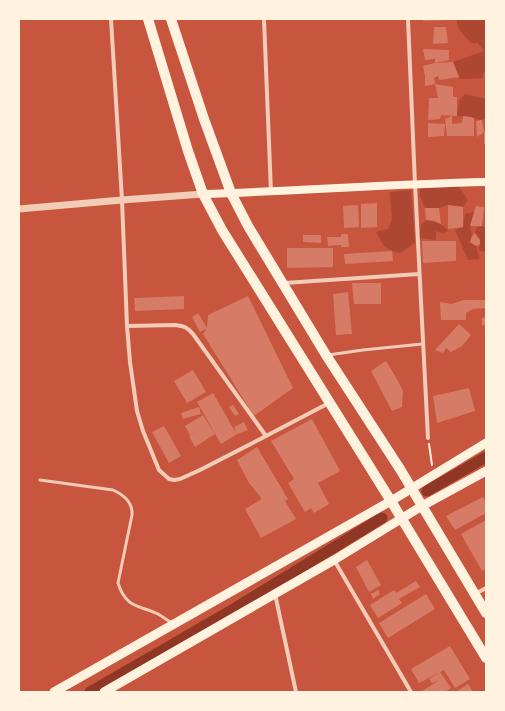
<svg xmlns="http://www.w3.org/2000/svg" width="505" height="711" font-family="'Fira Sans Condensed',sans-serif">
<style>
.green{fill:#ae4732}
.lines{fill:none;stroke-linecap:round;stroke-linejoin:round}
.canal{stroke:#8f3625;stroke-width:11}
.building{fill:#d67c66}
.path{stroke:#fff3e0;stroke-width:2}
.service{stroke:#f1ccb7;stroke-width:3}
.minor{stroke:#f1ccb7;stroke-width:4}
.tertiary{stroke:#f1ccb7;stroke-width:7}
.secondary{stroke:#fff3e0;stroke-width:8}
.primary{stroke:#fff3e0;stroke-width:9}
.trunk{stroke:#fff3e0;stroke-width:10}
</style>
<rect width="100%" height="100%" fill="#c8553d"/>
<!-- green -->
<path class="green" d="M457,19H486V71L483,74V78L460,79L453,62L484,51L478,43H471C465,36 456,29 457,19Z
M465,94L486,99V125H485V119L480,120L470,117L457,116L459,101Z
M458,185L468,200L463,207L448,205L439,208H425L420,196V187Z
M411,190L415,243L400,253C384,249 384,246 376,232L388,229L392,219L390,192Z
M474,212L470,226L472,236L470,242L476,246L480,259L468,260L455,230L463,227L465,214Z
M426,220C437,222 441,223 448,231L443,233L436,231V240L420,238L421,225Z
M482,226L486,228V252L479,251L480,240L475,233L476,228Z"/>
<g class="lines">
<!-- canal -->
<path class="canal" d="M427,491L486,457
M90,692L232,610L382,518"/>
</g>
<!-- building -->
<path class="building" d="M423,19H451V20L423,21Z
M434,27H446L448,43L433,44Z
M423,49L449,50V60L435,63L453,62L459,77L439,80L438,76L434,78L435,84L425,86V76L423,66L435,63V59L425,60Z
M435,84L453,87V97H457V116L441,115L440,119L428,120L429,98H438Z
M452,116V124L462,123L463,116L470,117L474,118V136H447L445,119Z
M482,120L484,132H486V144H484V132L477,137L476,121Z
M428,123L445,124L444,136L428,137Z
M377,203V227L361,228V204Z
M358,205L359,227L344,228L343,206Z
M448,205L463,207V227L448,229Z
M476,206L484,207L482,226H470Z
M425,208H439L441,224L435,221L426,220Z
M475,233L480,240V244L476,246L470,242L472,236Z
M341,234H348L349,247H341V245L328,246L327,237H341Z
M303,235H321V243L303,242Z
M422,241H456V261L423,263Z
M287,248H333V267L287,268Z
M392,251L393,261L345,264L344,254Z
M352,283H381V304H354Z
M348,292L352,334L336,335L333,294Z
M184,296V309L135,311L134,298Z
M248,296L293,388L254,416L203,334L207,328L208,315Z
M464,300H486V308L473,309L466,313V320H441L440,302L451,304Z
M198,313L207,328L200,332L192,317Z
M486,317V326L482,325V318Z
M459,324L471,335L462,346L451,352L446,348L443,353L435,350Z
M386,361L398,381L403,391L402,407L392,411L371,371Z
M193,370L206,392L187,403L174,381Z
M469,388L475,411L437,423L433,396Z
M213,393L236,433L234,427L244,422L248,430L237,434L221,444L197,402Z
M233,405L239,414L235,416L229,407Z
M199,407L201,414L183,419L181,413Z
M203,415L215,434L195,447L189,436L197,431L190,435L185,426Z
M312,419L340,471L318,483L329,504L314,513L311,508L305,512L288,483L294,479L271,441Z
M164,426L181,456L169,463L152,432Z
M257,447L288,499L267,512L285,501L296,519L261,538L245,509L262,499L249,483L237,460Z
M483,497L486,504V513L455,530L446,516Z
M486,520V569L482,571L461,534Z
M367,560L381,585L369,592L356,567Z
M416,581L420,587L399,599L402,603L378,618L370,605L394,590L396,593Z
M378,590L380,594L373,599L371,594Z
M426,594L435,609L388,638L379,623Z
M450,646L470,679L455,688L444,670L419,683L411,669Z
M440,672L451,688L445,692H421L439,680L432,683L429,679Z
M468,684L473,692H456Z"/>
<g class="lines">
<!-- path -->
<path class="path" d="M429,444L432,465"/>
<!-- service -->
<path class="service" d="M328,355L363,350L422,344
M40,480L113,490C124,495 133,502 132,515L118,583C126,608 138,605 158,614C163,617 167,620 172,623"/>
<!-- minor -->
<path class="minor" d="M111,19L122,200L127,326L130,362L137,411L143,431L159,470L169,479L174,480L180,479L200,470L266,436L329,403
M264,19L271,192
M408,19L415,184L428,438
M284,283L419,274
M127,326L175,325C184,326 187,327 193,334L266,436
M334,560L411,692
M275,594L296,692
M475,594L486,588"/>
<!-- tertiary -->
<path class="tertiary" d="M19,209L122,200L203,194"/>
<!-- secondary -->
<path class="secondary" d="M203,194C297,191 391,184 486,182"/>
<!-- primary -->
<path class="primary" d="M54,692L391,501L486,443
M104,692L334,560L422,506L486,471"/>
<!-- trunk -->
<path class="trunk" d="M148,19L188,151L203,194L222,230L391,501L486,658
M171,19L204,119L231,193L248,226L326,355L400,469L486,613"/>
</g>
<!-- border -->
<rect width="505" height="711" fill="none" stroke="#fff3e0" stroke-width="40"/>
</svg>
